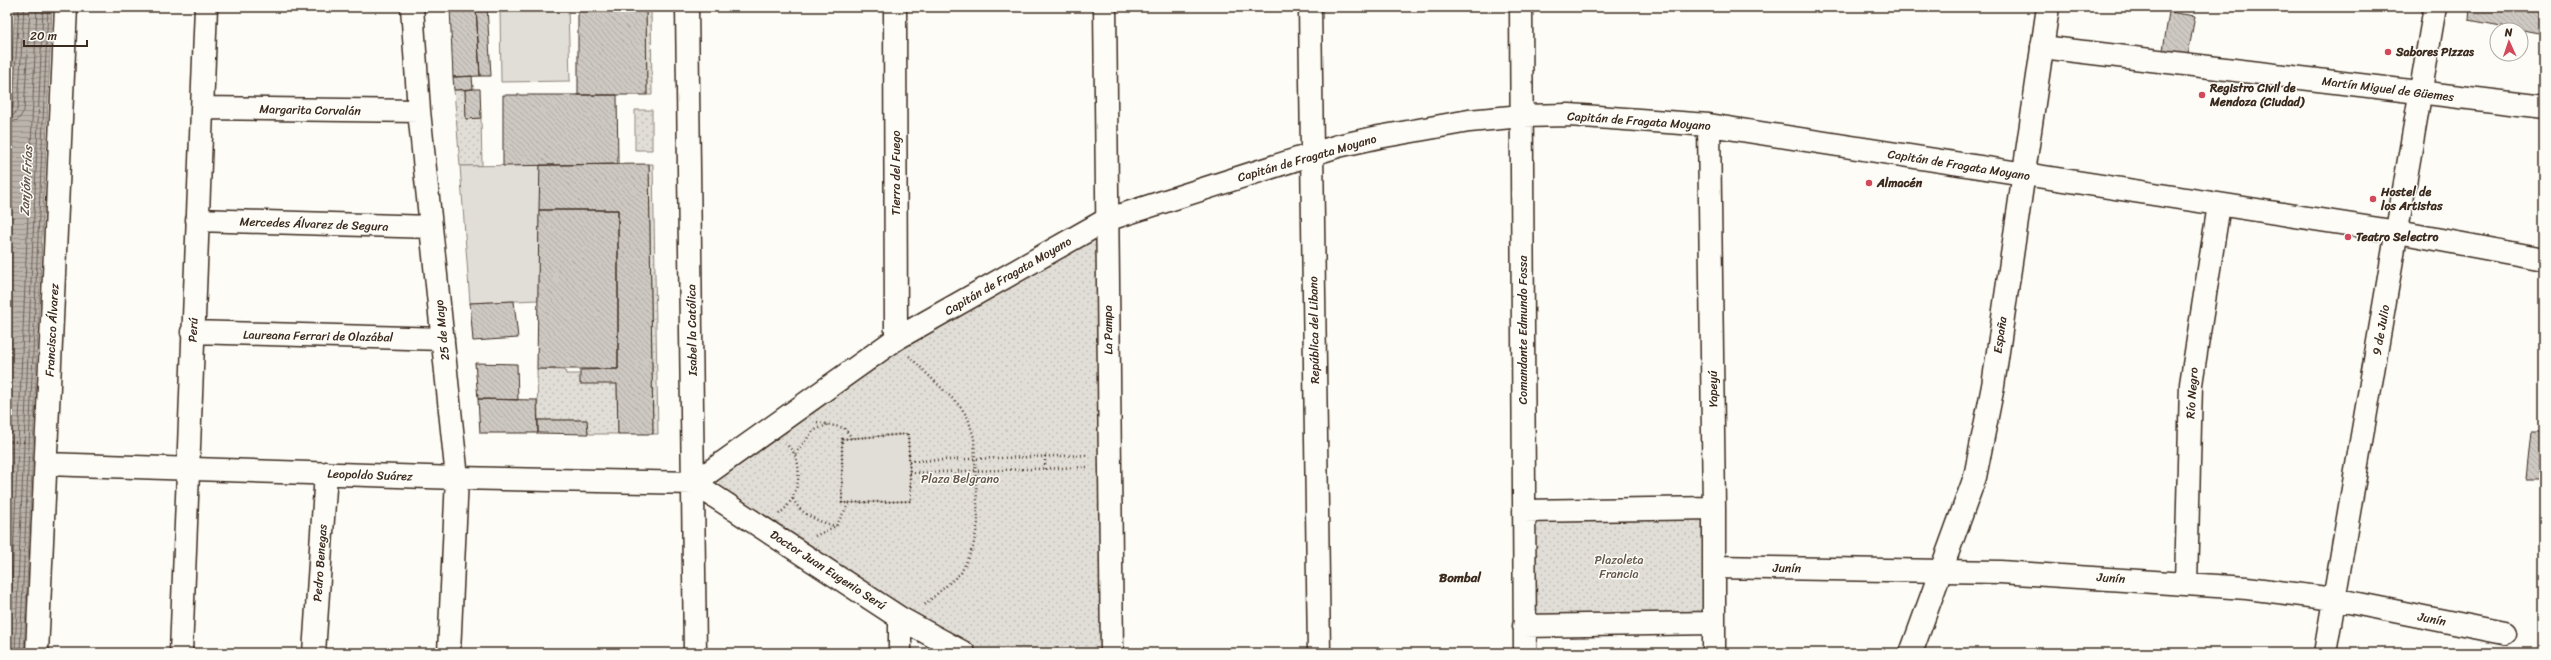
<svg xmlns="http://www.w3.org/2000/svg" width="2551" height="660" font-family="Sriracha,sans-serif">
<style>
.green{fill:url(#green-dots);stroke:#8e847a}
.pitch{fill:#e1ded7;stroke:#8e847a}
.water{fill:url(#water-rules);stroke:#887d74}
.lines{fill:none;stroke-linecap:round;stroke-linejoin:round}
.shore{stroke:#6e6157;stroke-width:1}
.building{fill:url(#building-back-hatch);stroke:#3b2a1e}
.street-casing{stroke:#3b2a1e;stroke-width:25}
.secondary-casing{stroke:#3b2a1e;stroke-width:25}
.path{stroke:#3b2a1e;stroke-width:2.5;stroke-dasharray:1 3;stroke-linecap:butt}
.street{stroke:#fdfcf7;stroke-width:22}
.secondary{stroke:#fdfcf7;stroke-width:22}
.poi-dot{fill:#d1495b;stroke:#fdfcf7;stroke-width:1.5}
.labels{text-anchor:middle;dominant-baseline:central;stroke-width:3;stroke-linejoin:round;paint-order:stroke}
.poi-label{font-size:12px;font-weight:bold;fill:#3b2a1e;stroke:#fdfcf7;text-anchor:start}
.street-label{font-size:12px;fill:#3b2a1e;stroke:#fdfcf7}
.park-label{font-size:12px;fill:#64574c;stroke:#fdfcf7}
.water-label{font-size:13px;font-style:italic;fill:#615349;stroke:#fdfcf7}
.neighbourhood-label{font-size:13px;font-weight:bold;fill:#3b2a1e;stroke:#fdfcf7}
</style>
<defs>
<pattern id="green-dots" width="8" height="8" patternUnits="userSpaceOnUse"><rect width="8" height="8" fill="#e1ded7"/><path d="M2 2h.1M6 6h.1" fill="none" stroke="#c2bfb8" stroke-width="1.8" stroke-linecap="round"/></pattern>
<pattern id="water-rules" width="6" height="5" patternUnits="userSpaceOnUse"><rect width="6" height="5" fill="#bbb4ad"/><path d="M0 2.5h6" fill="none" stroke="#99938c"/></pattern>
<pattern id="building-back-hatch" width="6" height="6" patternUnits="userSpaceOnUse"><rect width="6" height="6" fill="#cdc8c2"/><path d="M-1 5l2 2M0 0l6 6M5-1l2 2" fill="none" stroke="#b1aca6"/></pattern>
</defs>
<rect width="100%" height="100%" fill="#fdfcf7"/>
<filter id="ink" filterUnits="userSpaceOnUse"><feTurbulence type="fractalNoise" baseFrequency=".025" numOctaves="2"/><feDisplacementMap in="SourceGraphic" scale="8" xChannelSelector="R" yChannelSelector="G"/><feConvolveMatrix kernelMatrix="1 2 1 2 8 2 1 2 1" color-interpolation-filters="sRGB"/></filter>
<g filter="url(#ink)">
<!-- green -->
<path class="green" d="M646,7H651L652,95H647Z
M454,90H465L466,119L481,118L482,166H460Z
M635,110H652V150H635Z
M649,164H653L658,434H653Z
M1102,229L1108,653H974L703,483L899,344Z
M537,369L565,370L566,374H580L617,384L618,434H588L587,420H538Z
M1714,508V623L1524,626V511Z"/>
<!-- pitch -->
<path class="pitch" d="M500,7H568L570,81L501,82Z
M540,165L538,300L470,303L460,166Z
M908,434L911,501L842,503V439Z"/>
<!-- water -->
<path class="water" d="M15,7H52L24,653H7V141Z"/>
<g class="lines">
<!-- shore -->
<path class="shore" d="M7,112L13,108L19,7
M7,117L14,115L18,108L24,7
M7,123L18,120L24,111L30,7
M9,653L37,7
M15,653L43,7
M20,653L48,7"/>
</g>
<!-- building -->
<path class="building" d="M450,7H476L480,76L453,77Z
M476,7H487L491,76H480Z
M578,7H646L647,95H578Z
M2470,7H2544V34L2469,20Z
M2169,12L2195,16L2188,55L2163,50Z
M472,76L473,89L454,90L453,77Z
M473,89H480L481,118L466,119L465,90Z
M503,95H617L618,164L503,166Z
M649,164L653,434H618L617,384H580V370L618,369V210H539L540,165Z
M539,210H618V369H537Z
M514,301L518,338L473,341L470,303Z
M475,363L517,364L518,400L478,399Z
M478,399L537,400L538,433H480Z
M538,420H587L588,434L538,433Z
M2530,432H2544V479H2525Z"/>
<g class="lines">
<defs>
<path id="street" d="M412,7L419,111L457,478L449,653
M687,7L695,653
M895,7L896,339
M1310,7L1319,653
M1521,7L1525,653
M2042,47L2544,107
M202,108L419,111
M1709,125L1714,508V653
M197,220L431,227
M192,332L443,339
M46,464L457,478L694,483
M694,483L896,339L1106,220L1338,146L1379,137L1469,121L1522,116L1569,115L1709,125L2398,232L2544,259
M694,483L900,618L964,653
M1524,511L1714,508
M1714,567L2000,572L2247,588L2334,599L2504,633
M2186,584L2191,384L2219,205
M1524,626L1714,623
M37,653L66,7
M181,653L206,7
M314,653L326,473
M900,653V618
M2325,653L2435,7"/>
<path id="secondary" d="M1105,7L1112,653
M1911,653L1975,477L1993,386L2048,7"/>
</defs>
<!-- street casing -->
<use href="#street" class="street-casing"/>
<!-- secondary casing -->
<use href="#secondary" class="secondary-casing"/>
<!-- path -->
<path class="path" d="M909,356L960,406L968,418L974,438L978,523L973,547L961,573L923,606
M817,422L844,428L852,438
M908,434L911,501L842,503V439Z
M7,441L24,442
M795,454L813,431L829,424
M1045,456V469
M909,461L1089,455
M910,473L1089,467
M793,499C801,515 819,522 836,526
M779,514C799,500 808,459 785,444
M815,536L836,526L849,503"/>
<!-- street -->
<use href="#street" class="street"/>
<!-- secondary -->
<use href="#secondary" class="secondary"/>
</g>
</g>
<!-- markers -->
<g class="poi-dot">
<circle cx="2388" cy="52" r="4"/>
<circle cx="2202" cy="95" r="4"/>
<circle cx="1869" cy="183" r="4"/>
<circle cx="2373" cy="199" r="4"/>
<circle cx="2348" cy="237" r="4"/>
</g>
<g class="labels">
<!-- poi labels -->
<g class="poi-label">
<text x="2396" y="52">Sabores Pizzas</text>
<text x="2210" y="88">Registro Civil de<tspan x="2210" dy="14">Mendoza (Ciudad)</tspan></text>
<text x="1877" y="183">Almacén</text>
<text x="2381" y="192">Hostel de<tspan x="2381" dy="14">los Artistas</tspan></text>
<text x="2356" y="237">Teatro Selectro</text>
</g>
<!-- street labels -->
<g class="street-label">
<text transform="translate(2388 89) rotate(7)">Martín Miguel de Güemes</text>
<text transform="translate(310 110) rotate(1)">Margarita Corvalán</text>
<text transform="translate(1639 121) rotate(4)">Capitán de Fragata Moyano</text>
<text transform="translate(1307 158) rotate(-16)">Capitán de Fragata Moyano</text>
<text transform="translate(1959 165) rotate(9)">Capitán de Fragata Moyano</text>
<text transform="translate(896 173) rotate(-90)">Tierra del Fuego</text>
<text transform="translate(314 224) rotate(2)">Mercedes Álvarez de Segura</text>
<text transform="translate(1008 276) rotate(-30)">Capitán de Fragata Moyano</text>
<text transform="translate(52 330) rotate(-87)">Francisco Álvarez</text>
<text transform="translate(193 330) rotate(-88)">Perú</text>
<text transform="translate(442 330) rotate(-96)">25 de Mayo</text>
<text transform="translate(692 330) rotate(-91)">Isabel la Católica</text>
<text transform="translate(1108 330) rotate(-91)">La Pampa</text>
<text transform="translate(1314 330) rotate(-91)">República del Libano</text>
<text transform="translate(1523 330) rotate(-90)">Comandante Edmundo Fossa</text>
<text transform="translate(2381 330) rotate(-80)">9 de Julio</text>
<text transform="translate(2000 335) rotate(-82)">España</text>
<text transform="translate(318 336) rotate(1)">Laureana Ferrari de Olazábal</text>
<text transform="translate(1713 389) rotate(-91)">Yapeyú</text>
<text transform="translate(2192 393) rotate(-86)">Río Negro</text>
<text transform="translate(370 475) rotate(2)">Leopoldo Suárez</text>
<text transform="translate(320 563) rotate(-86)">Pedro Benegas</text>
<text transform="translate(1787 568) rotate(1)">Junín</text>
<text transform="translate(828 570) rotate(33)">Doctor Juan Eugenio Serú</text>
<text transform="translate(2111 578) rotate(4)">Junín</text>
<text transform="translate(2432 619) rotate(11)">Junín</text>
</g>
<!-- park labels -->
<g class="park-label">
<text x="960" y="479">Plaza Belgrano</text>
<text x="1619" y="560">Plazoleta<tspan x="1619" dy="14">Francia</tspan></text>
</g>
<!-- water labels -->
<g class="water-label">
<text transform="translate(26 181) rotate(-87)">Zanjón Frías</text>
</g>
<!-- neighbourhood labels -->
<g class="neighbourhood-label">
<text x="1460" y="577">Bombal</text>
</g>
</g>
<!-- margin -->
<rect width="2551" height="660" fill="none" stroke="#fdfcf7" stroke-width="24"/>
<rect x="12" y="12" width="2527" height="636" fill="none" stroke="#3b2a1e" stroke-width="1.5" filter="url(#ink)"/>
<!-- north arrow -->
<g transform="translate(2509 42) rotate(357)"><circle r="19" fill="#fdfcf7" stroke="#afa8a0"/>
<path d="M0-3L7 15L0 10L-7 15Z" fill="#d1495b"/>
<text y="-6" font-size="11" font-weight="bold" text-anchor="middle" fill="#3b2a1e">N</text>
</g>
<!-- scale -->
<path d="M24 40v6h63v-6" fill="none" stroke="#3b2a1e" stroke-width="2"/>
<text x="30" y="40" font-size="12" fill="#3b2a1e" stroke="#fdfcf7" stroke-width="3" paint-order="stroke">20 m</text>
</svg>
